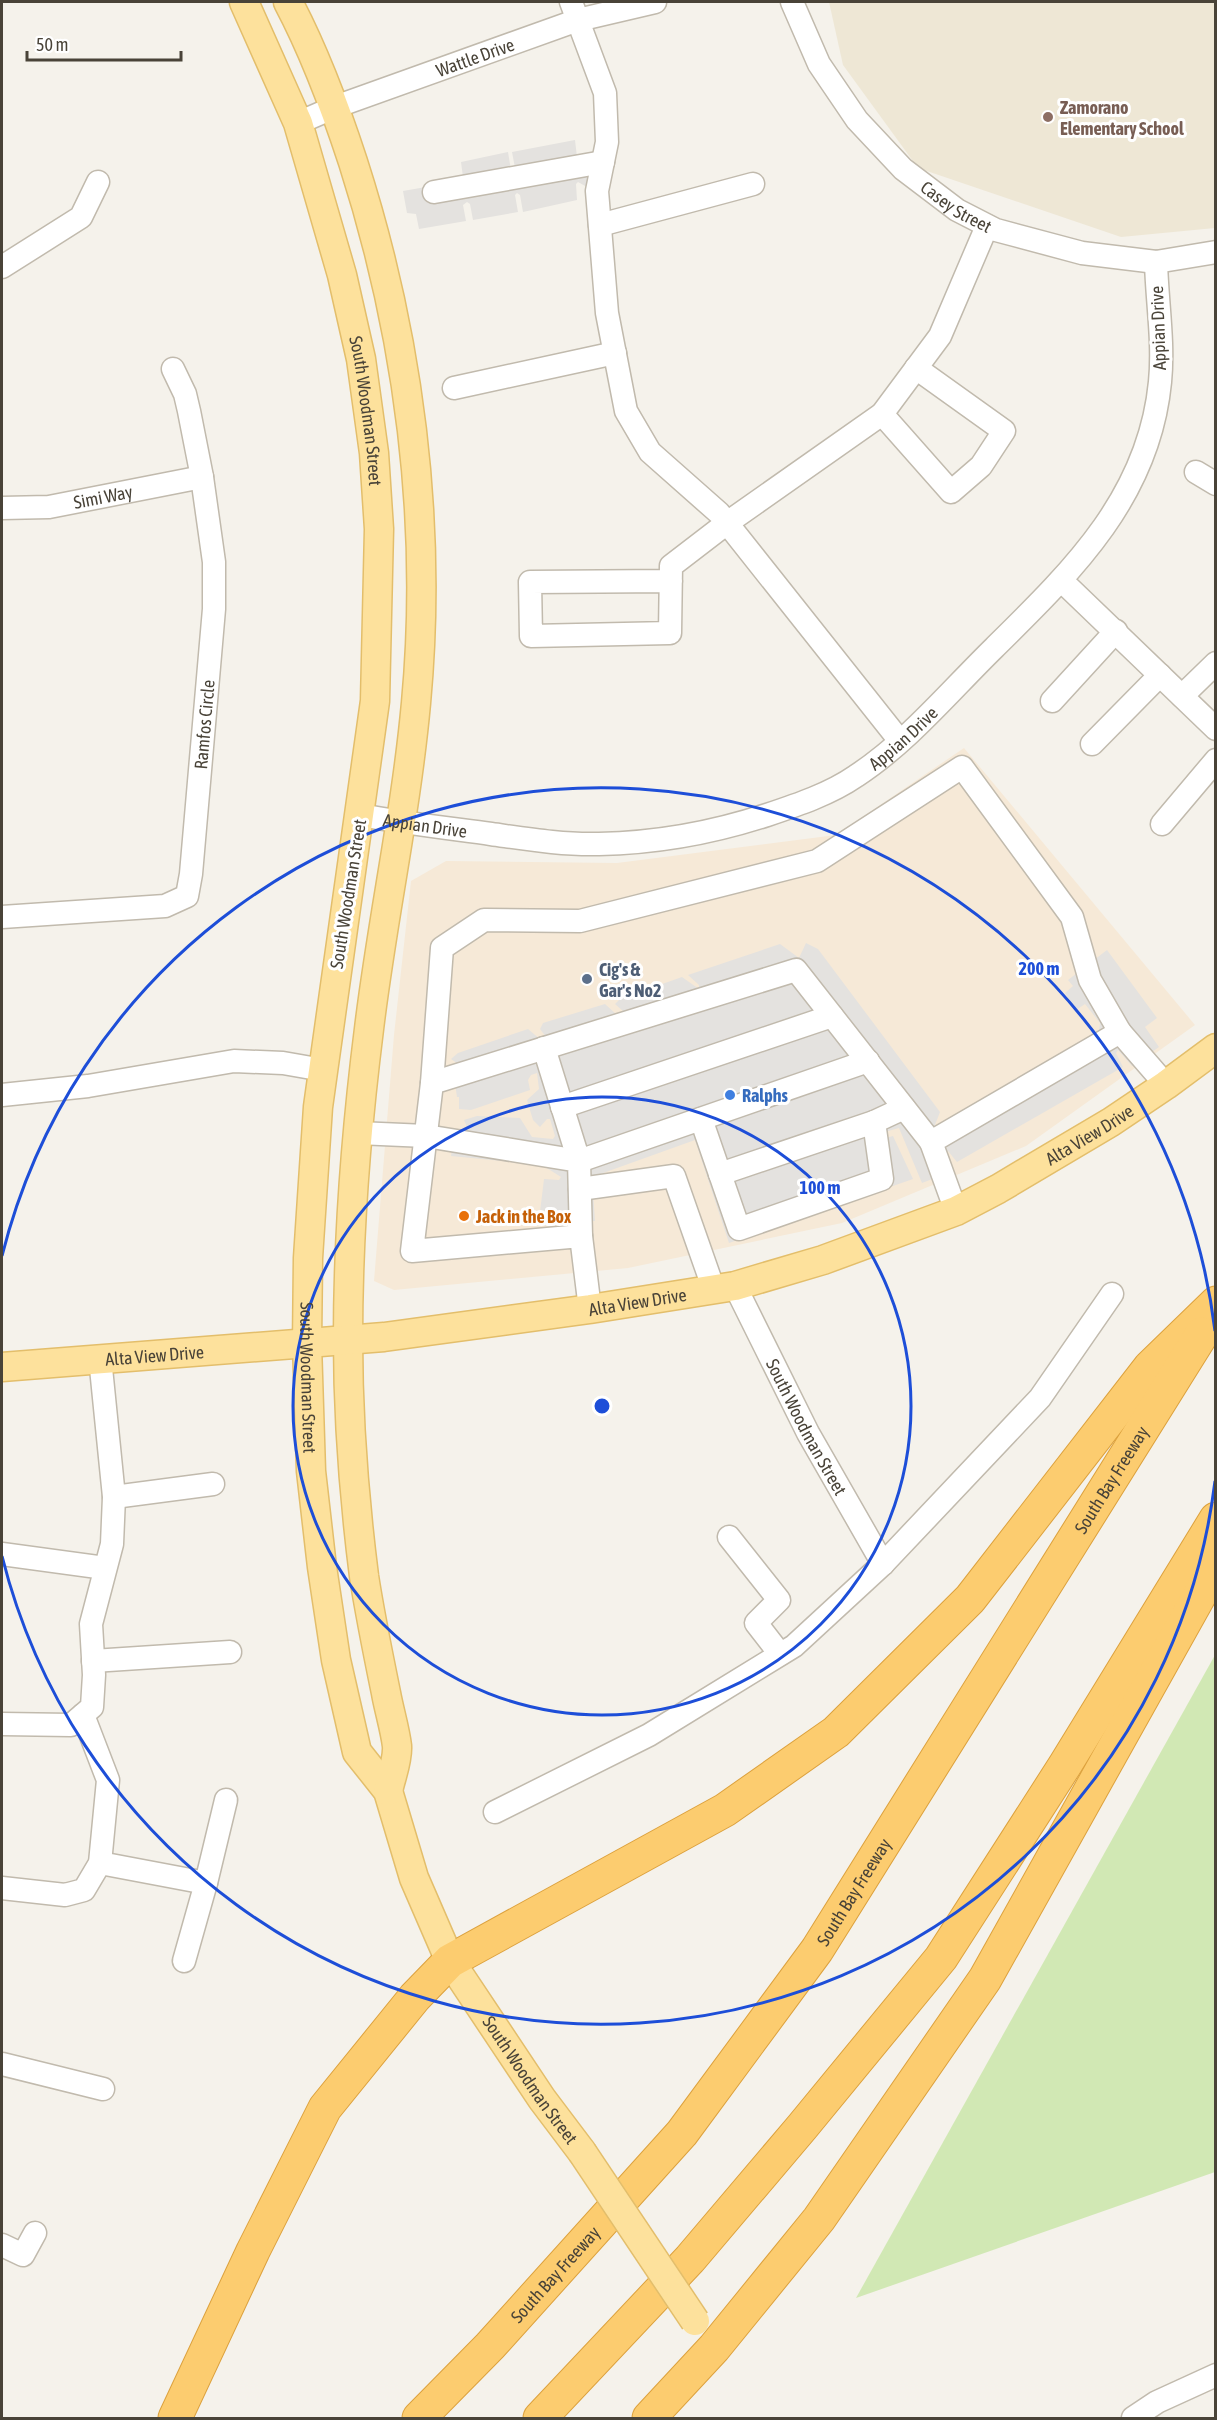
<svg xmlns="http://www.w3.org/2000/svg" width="1217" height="2420" font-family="'Asap Condensed',sans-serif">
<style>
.commercial{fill:#f6e9d7}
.education{fill:#eee7d5}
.green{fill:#d1e8b4}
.parking{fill:#e4e2df}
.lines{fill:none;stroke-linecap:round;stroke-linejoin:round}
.minor-casing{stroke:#c1baad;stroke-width:25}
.major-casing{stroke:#e3be6b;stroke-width:31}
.highway-casing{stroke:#dca13d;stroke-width:35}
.minor{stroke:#fff;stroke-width:22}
.major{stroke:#fde19c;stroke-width:28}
.highway{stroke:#fccc6f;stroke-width:33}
.major-bridge-casing{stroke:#e3be6b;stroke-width:31;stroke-linecap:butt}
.major-bridge{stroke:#fde19c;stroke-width:28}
.ring{fill:none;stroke:#1d4ed8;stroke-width:3}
.education-dot{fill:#8d6e63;stroke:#fff;stroke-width:2}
.service-dot{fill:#5c6f8a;stroke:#fff;stroke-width:2}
.shop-dot{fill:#3f7fe0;stroke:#fff;stroke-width:2}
.food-dot{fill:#e8710a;stroke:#fff;stroke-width:2}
.labels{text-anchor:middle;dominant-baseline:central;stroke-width:6;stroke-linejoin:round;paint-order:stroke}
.street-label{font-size:18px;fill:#494338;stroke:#fff}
.education-label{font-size:18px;font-weight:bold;fill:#785e54;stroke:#fff;text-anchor:start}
.service-label{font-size:18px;font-weight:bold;fill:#4e5e75;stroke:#fff;text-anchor:start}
.shop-label{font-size:18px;font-weight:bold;fill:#366cbe;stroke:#fff;text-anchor:start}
.food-label{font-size:18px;font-weight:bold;fill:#c56008;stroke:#fff;text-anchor:start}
.centre{fill:#1d4ed8;stroke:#fff;stroke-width:3}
.ring-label{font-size:18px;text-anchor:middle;font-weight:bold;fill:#1d4ed8;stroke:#fff;stroke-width:6;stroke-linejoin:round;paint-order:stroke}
</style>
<rect width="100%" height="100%" fill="#f5f2eb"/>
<!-- commercial -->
<path class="commercial" d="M964,748L1195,1025L1026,1146L842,1223L628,1268L394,1290L374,1281L394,1035L411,881L446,861L617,863L836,835Z"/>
<!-- education -->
<path class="education" d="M829,2H1215V228L1121,237L918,168L843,65Z"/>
<!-- green -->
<path class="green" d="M1215,1655V2172L856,2298Z"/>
<!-- parking -->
<path class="parking" d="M575,140L577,157L591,158L587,187L578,182L576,184L577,200L523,212L520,195L517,193L515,195L518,212L473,220L470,204L467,202L463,205L466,221L419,229L416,214L407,213L403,191L460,181L463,177L461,162L508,152L511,170L515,168L512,152Z
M806,943L818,949L940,1112L933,1130L988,1105L1099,1031L1100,1023L1085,1004L1076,1010L1065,993L1073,986L1068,980L1107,950L1157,1018L1145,1027L1159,1047L1132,1066L1118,1050L1116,1053L1123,1067L957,1162L948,1151L946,1152L953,1171L922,1183L899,1128L881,1133L882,1139L893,1136L913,1179L729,1243L695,1140L592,1177L595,1221L539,1220L544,1179L559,1180L561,1177L542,1165L451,1156L455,1131L466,1132L468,1129L464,1120L477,1116L520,1118L532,1137L553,1139L555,1136L550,1119H547L540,1127L533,1120L527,1100L539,1089L537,1073L531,1075L528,1080L530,1090L471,1110L459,1109V1097H457L453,1070L458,1064L451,1059L458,1053L528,1029L541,1040L546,1037L540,1029L543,1023L605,1004L617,1015L624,1012L615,1004L620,999L682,977L699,989V985L688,975L780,944L799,958Z"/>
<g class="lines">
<defs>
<g id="minor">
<path d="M571,2L605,93L607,142L597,191L607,313L626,411L650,452L719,513L900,741"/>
<path id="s1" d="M792,2L819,64L857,120L903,169L957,210L996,230L1082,253L1156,262L1216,252"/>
<path id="s2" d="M298,123L335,107L578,20L655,2"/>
<path d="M434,192L603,162"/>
<path d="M600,225L753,184"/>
<path d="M2,267L81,217L98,182"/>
<path d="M454,388L615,353"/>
<path d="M882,414L951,492L981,466L1004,431L916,368"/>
<path d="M1196,472L1216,484"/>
<path id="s3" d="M2,508L49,507L202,477"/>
<path d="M671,581L530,582L531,636L670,633L671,566L727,523L882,414L940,336L987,226"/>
<path d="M1062,581L1216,729"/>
<path d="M1182,696L1216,663"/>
<path d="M1052,701L1116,631"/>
<path d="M1092,744L1160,675"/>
<path id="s4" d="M360,815C404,823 447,828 491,834C527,839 562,845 599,844C656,843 712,833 767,815C797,805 830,794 856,776C908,742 950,691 994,648C1072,571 1149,497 1160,382C1164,342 1157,302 1156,262"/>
<path d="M1162,824L1216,760"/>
<path id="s5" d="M2,917L165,906L187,896L191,874L214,609V562L202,477L189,411L185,394L173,369"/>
<path d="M544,1048L579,1161L868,1061"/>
<path d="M432,1083L442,948L484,920L580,921L817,861L962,767L1072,917L1090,980L1120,1032"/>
<path d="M2,1095L88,1086L234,1061L283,1063L323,1070"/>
<path d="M562,1107L832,1016"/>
<path d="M701,1119L739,1229L882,1179L874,1122L904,1108"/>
<path d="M358,1133L426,1136L579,1161L581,1236"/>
<path d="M720,1174L874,1122"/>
<path d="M580,1189L674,1176L714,1290"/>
<path d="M956,1211L931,1142L1120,1032L1166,1085"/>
<path id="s6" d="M735,1286L808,1433L883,1564"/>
<path d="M590,1309L581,1236L412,1251L432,1083L796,970L931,1142"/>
<path d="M114,1497L213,1484"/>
<path d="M729,1537L779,1600L756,1623L780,1654"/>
<path d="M2,1554L105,1568"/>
<path d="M93,1661L230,1652"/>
<path d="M2,1724L71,1725L92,1707L94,1675L91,1624L112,1544L114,1497L100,1358"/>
<path d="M495,1812L649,1735L794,1646L883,1564L1040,1398L1112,1294"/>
<path d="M100,1863L206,1883L226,1800"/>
<path d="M2,1888L65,1895L84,1890L100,1863L108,1780L83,1715"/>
<path d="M184,1961L206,1883"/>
<path d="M2,2064L103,2089"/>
<path d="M2,2245L23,2255L35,2233"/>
<path d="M1133,2418L1157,2402L1216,2375"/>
</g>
<g id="major">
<path id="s7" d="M244,2L298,123L342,275L361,359L374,453L379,529L375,701L318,1107L308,1258L307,1344L311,1471L322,1567L336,1660L357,1752L388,1791L414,1878L450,1961L542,2099L582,2152"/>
<path d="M288,2C315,53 335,107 353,162C409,336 433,522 416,703C406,813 382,920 369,1029C356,1132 348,1235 348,1339C348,1418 354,1497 364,1576C370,1615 378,1654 386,1693C389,1710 395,1729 397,1746C398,1760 391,1777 388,1791"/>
<path id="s8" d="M2,1367L384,1337L590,1309L735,1286L823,1260L956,1211L998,1189L1111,1122L1166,1085L1216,1048"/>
</g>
<g id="highway">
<path d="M175,2418L253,2251L325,2108L415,1997L450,1961L725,1810L836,1732L970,1599L1150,1367L1216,1303"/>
<path id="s9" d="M419,2418L490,2346L682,2133L817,1950L1202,1334"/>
<path d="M540,2418L690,2259L802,2127L941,1958L1065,1765L1216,1519"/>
<path d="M649,2418L714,2348L819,2219L985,1979L1216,1566"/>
</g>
</defs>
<!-- minor casing -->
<use href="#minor" class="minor-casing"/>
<!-- major casing -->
<use href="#major" class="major-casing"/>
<!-- highway casing -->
<use href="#highway" class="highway-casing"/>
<!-- minor -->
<use href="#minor" class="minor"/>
<!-- major -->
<use href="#major" class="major"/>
<!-- highway -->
<use href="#highway" class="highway"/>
<defs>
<path id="major-bridge" d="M582,2152L695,2321"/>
</defs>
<!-- major-bridge casing -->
<use href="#major-bridge" class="major-bridge-casing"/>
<!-- major-bridge -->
<use href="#major-bridge" class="major-bridge"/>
</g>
<!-- distance rings -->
<g class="ring">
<circle cx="602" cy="1406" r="309"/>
<path d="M1215 1481A618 618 0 0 1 2 1556M2 1256A618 618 0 0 1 1215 1331"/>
</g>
<!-- markers -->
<circle class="education-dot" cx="1048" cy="117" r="6"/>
<circle class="service-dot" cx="587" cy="979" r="6"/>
<circle class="shop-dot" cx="730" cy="1095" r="6"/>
<circle class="food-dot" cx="464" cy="1216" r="6"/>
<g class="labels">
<!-- street labels -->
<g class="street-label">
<text stroke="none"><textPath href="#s2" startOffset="189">Wattle Drive</textPath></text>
<text stroke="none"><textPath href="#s1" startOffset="268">Casey Street</textPath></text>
<text transform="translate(1158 328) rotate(-92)">Appian Drive</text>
<text stroke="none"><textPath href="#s7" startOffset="429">South Woodman Street</textPath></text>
<text stroke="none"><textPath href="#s3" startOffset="102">Simi Way</textPath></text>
<text stroke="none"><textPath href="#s5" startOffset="360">Ramfos Circle</textPath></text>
<text stroke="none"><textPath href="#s4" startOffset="570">Appian Drive</textPath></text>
<text stroke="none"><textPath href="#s4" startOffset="66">Appian Drive</textPath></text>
<text transform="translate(348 894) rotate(-81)">South Woodman Street</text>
<text stroke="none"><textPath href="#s8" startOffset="1125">Alta View Drive</textPath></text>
<text stroke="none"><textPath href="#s8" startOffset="639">Alta View Drive</textPath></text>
<text stroke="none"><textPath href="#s8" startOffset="153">Alta View Drive</textPath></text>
<text stroke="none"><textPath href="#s7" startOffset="1401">South Woodman Street</textPath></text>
<text stroke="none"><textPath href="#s6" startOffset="158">South Woodman Street</textPath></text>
<text stroke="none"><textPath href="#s9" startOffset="1170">South Bay Freeway</textPath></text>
<text stroke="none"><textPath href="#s9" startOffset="684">South Bay Freeway</textPath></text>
<text stroke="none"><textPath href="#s7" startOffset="2154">South Woodman Street</textPath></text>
<text stroke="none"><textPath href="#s9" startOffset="198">South Bay Freeway</textPath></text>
</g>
<!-- education labels -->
<g class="education-label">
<text x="1060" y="107">Zamorano<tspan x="1060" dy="21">Elementary School</tspan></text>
</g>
<!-- service labels -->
<g class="service-label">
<text x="599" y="969">Cig's &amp;<tspan x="599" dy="21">Gar's No2</tspan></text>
</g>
<!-- shop labels -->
<g class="shop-label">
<text x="742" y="1095">Ralphs</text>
</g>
<!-- food labels -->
<g class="food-label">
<text x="476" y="1216">Jack in the Box</text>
</g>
</g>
<circle cx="602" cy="1406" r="9" class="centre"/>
<g class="ring-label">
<text x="1039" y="975">200 m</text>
<text x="820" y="1194">100 m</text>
</g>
<!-- border -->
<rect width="1217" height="2420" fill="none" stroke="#494338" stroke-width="6"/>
<!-- scale -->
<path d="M27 51v9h154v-9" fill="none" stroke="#494338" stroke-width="3"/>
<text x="36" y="51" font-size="18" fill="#494338" stroke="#ffffff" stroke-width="4.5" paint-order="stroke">50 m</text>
</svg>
